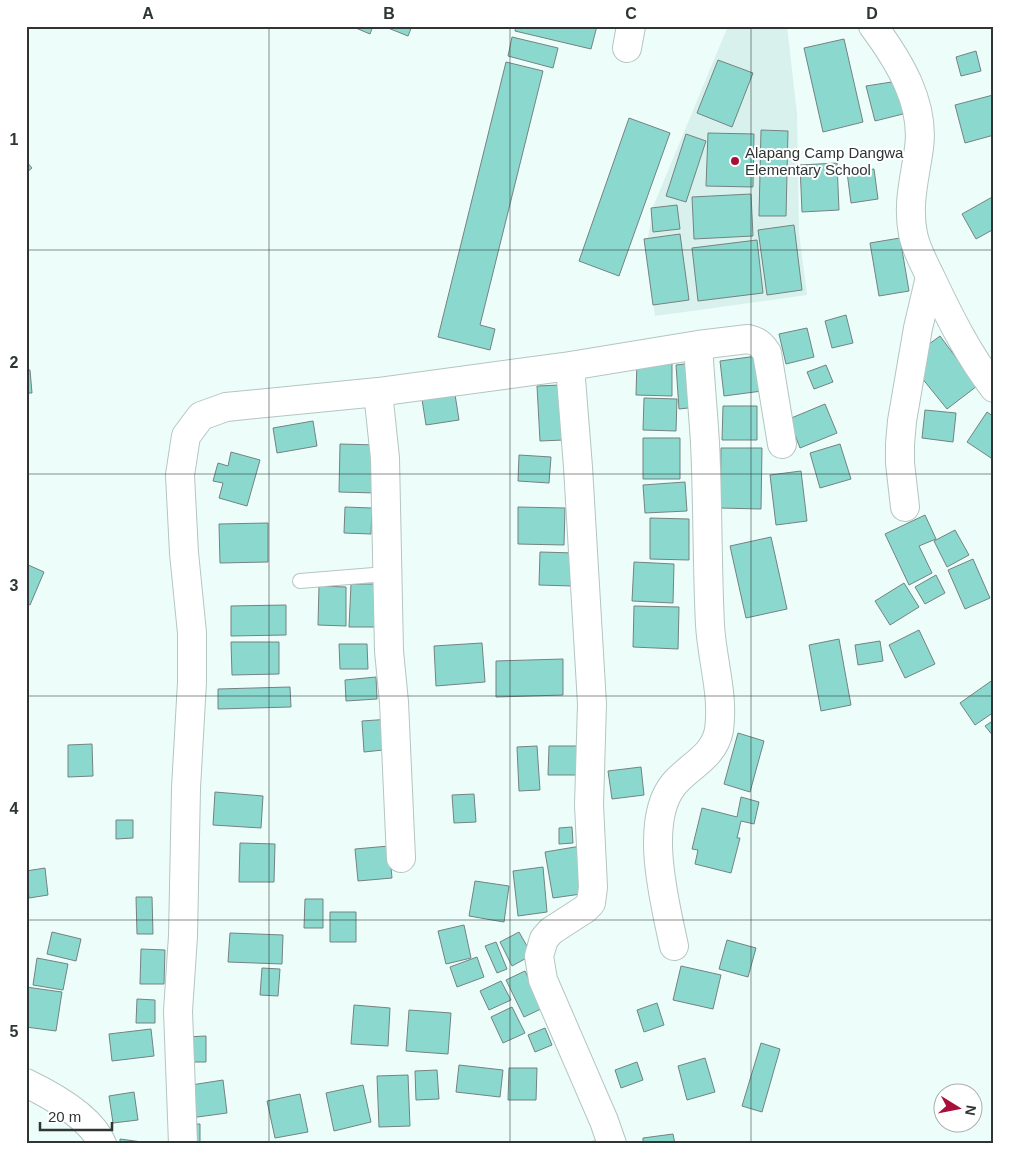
<svg xmlns="http://www.w3.org/2000/svg" width="1020" height="1170" font-family="Arial,sans-serif">
<style>
.built{fill:#d8f1ed}
.building{fill:#8bd9ce;stroke:#748380}
.lines{fill:none;stroke-linecap:round;stroke-linejoin:round}
.service-casing{stroke:#b4c5c2;stroke-width:16}
.minor-casing{stroke:#b4c5c2;stroke-width:30}
.tertiary-casing{stroke:#b4c5c2;stroke-width:30}
.secondary-casing{stroke:#b4c5c2;stroke-width:30}
.service{stroke:#fff;stroke-width:14}
.minor{stroke:#fff;stroke-width:28}
.tertiary{stroke:#fff;stroke-width:28}
.secondary{stroke:#fff;stroke-width:28}
.grid{fill:none;stroke:#2e3534;stroke-width:1;stroke-opacity:0.55}
.poi-dot{fill:#a8103a;stroke:#fff;stroke-width:2}
.labels{text-anchor:middle;dominant-baseline:central;stroke-width:4;stroke-linejoin:round;paint-order:stroke}
.poi-label{font-size:15px;fill:#2e3534;stroke:#fff;text-anchor:start}
.neatline{fill:none;stroke:#2e3534;stroke-width:2}
.grid-label{font-size:16px;text-anchor:middle;font-weight:bold;fill:#2e3534}
</style>
<rect width="100%" height="100%" fill="#ecfdfa"/>
<!-- built -->
<path class="built" d="M728,26H787L797,114L799,233L807,295L655,316L646,250L653,207Z"/>
<!-- building -->
<path class="building" d="M351,26H373L370,34Z
M383,26H412L408,36Z
M516,26H597L591,49L515,31Z
M512,37L558,48L553,68L508,56Z
M844,39L863,122L823,132L804,48Z
M976,51L981,71L961,76L956,57Z
M718,60L753,73L732,127L697,113Z
M506,62L543,71L480,325L495,329L490,350L438,337Z
M898,81L903,114L875,121L866,86Z
M993,95L994,135L965,143L955,105Z
M629,118L670,133L619,276L579,261Z
M761,130L788,131L786,216H759Z
M708,133L754,134L753,187L706,186Z
M686,134L706,141L686,202L666,196Z
M26,161L32,168L26,173Z
M837,163L839,210L802,212L800,165Z
M874,169L878,199L851,203L847,172Z
M751,194L753,236L694,239L692,197Z
M994,196V229L976,239L962,214Z
M677,205L680,229L653,232L651,208Z
M794,225L802,290L767,295L758,230Z
M680,234L689,300L653,305L644,239Z
M900,238L909,291L879,296L870,243Z
M757,240L763,293L698,301L692,248Z
M846,315L853,343L832,348L825,321Z
M807,328L814,357L786,364L779,334Z
M940,336L977,386L947,409L917,372L921,350Z
M757,356L762,391L724,396L720,361Z
M637,360L672,361V396L636,395Z
M694,363L697,407L679,409L676,365Z
M826,365L833,382L814,389L807,372Z
M26,370H30L32,393H26Z
M561,385L564,440L540,441L537,386Z
M454,388L459,420L426,425L421,393Z
M644,398L677,399L676,431L643,430Z
M825,404L837,433L800,448L789,419Z
M723,406H757V440H722Z
M925,410L956,413L953,442L922,438Z
M987,412L994,417V460L967,442Z
M313,421L317,446L277,453L273,428Z
M643,438H680V479H643Z
M340,444L377,445L376,493L339,492Z
M840,444L851,479L820,488L810,453Z
M721,448H762L761,509L720,508Z
M231,452L260,460L247,506L219,498L223,483L213,481L218,463L228,466Z
M519,455L551,457L549,483L518,481Z
M801,471L807,521L776,525L770,475Z
M685,482L687,511L645,513L643,485Z
M345,507L372,508L371,534L344,533Z
M518,507L565,508L564,545L518,544Z
M925,515L936,539L919,546L932,573L909,585L885,534Z
M650,518L689,519V560L650,559Z
M268,523V562L220,563L219,524Z
M955,530L969,555L947,567L934,541Z
M771,537L787,609L746,618L730,546Z
M540,552L574,553L572,586L539,585Z
M973,559L990,598L965,609L948,570Z
M634,562L674,564L673,603L632,601Z
M26,564L44,572L30,605L26,603Z
M936,575L945,593L925,604L915,587Z
M904,583L919,607L890,625L875,601Z
M351,584H378V627H349Z
M319,586L346,587V626L318,625Z
M286,605V635L231,636V606Z
M634,606L679,607L678,649L633,647Z
M919,630L935,664L905,678L889,645Z
M839,639L851,705L821,711L809,645Z
M880,641L883,661L858,665L855,645Z
M231,642H279V674L232,675Z
M482,643L485,682L436,686L434,646Z
M339,644H367L368,669H340Z
M563,659V695L496,697V661Z
M376,677L377,699L346,701L345,680Z
M994,679V712L975,725L960,703Z
M290,687L291,707L218,709V689Z
M391,719L393,749L364,752L362,721Z
M994,720V737L985,726Z
M738,733L764,741L750,792L724,784Z
M92,744L93,776L68,777V745Z
M537,746L540,790L519,791L517,747Z
M549,746H578V775H548Z
M641,767L644,795L612,799L608,771Z
M215,792L263,796L261,828L213,825Z
M474,794L476,822L454,823L452,795Z
M741,797L759,802L754,824L741,821L737,838H740L731,873L695,864L698,850L692,849L702,808L737,817Z
M116,820H133V838L116,839Z
M572,827L573,843L559,844V828Z
M240,843L275,844L274,882H239Z
M389,846L392,878L358,881L355,849Z
M581,846L588,893L553,898L545,852Z
M543,867L547,912L518,916L513,871Z
M45,868L48,895L29,898L26,871Z
M475,881L509,886L504,922L469,916Z
M136,897H152L153,934H137Z
M305,899H323V928H304Z
M330,912H356V942H330Z
M464,925L471,958L446,964L438,931Z
M52,932L81,939L76,961L47,954Z
M519,932L532,955L512,966L500,942Z
M230,933L283,935L282,964L228,962Z
M727,940L756,948L748,977L719,969Z
M496,942L507,969L497,973L485,946Z
M141,949L165,950L164,984H140Z
M477,957L484,977L457,987L450,967Z
M37,958L68,964L63,990L33,985Z
M681,966L721,975L713,1009L673,1000Z
M262,968L280,969L278,996L260,995Z
M525,971L543,1008L524,1017L506,980Z
M501,981L511,1000L489,1010L480,991Z
M26,987L62,992L56,1031L26,1027Z
M137,999L155,1000V1023H136Z
M657,1003L664,1025L644,1032L637,1010Z
M354,1005L390,1008L388,1046L351,1044Z
M512,1007L525,1033L503,1043L491,1017Z
M409,1010L451,1013L448,1054L406,1051Z
M545,1028L552,1045L535,1052L528,1035Z
M151,1029L154,1056L112,1061L109,1034Z
M206,1036V1062H185V1037Z
M761,1043L780,1049L762,1112L742,1106Z
M705,1058L715,1092L687,1100L678,1066Z
M637,1062L643,1080L621,1088L615,1070Z
M459,1065L503,1070L500,1097L456,1092Z
M509,1068H537L536,1100H508Z
M437,1070L439,1099L416,1100L415,1071Z
M408,1075L410,1126L379,1127L377,1076Z
M223,1080L227,1113L190,1118L185,1086Z
M363,1085L371,1122L334,1131L326,1093Z
M134,1092L138,1120L113,1123L109,1096Z
M300,1094L308,1132L275,1138L267,1101Z
M191,1124H200V1144H192Z
M673,1134L675,1144H643V1138Z
M120,1139L142,1142V1144H120Z
M599,1141V1144H583L582,1142Z"/>
<g class="lines">
<defs>
<path id="service" d="M300,581L386,574"/>
<path id="minor" d="M627,48L631,26
M570,366L578,467L592,704L589,805L593,887L591,903L585,909L551,931L544,939L539,956L543,980L604,1121L612,1144
M378,392L385,458L389,651L394,702L401,858
M905,507L900,463V444L902,421L918,328L930,277
M674,946C665,903 643,821 674,784C690,765 714,757 719,730C724,695 712,660 710,625C707,564 708,504 705,443C703,411 700,378 698,345
M183,1144L178,1011L183,936L186,788L192,682V633L184,553L180,475L186,436L201,416L226,407L378,392L570,366L698,345L748,339C758,341 762,345 767,353L782,444"/>
<path id="tertiary" d="M26,1083C51,1095 92,1118 102,1144"/>
<path id="secondary" d="M873,26C899,61 925,103 919,148C915,177 907,204 913,234C916,250 925,265 932,280C950,318 968,354 994,388"/>
</defs>
<!-- service casing -->
<use href="#service" class="service-casing"/>
<!-- minor casing -->
<use href="#minor" class="minor-casing"/>
<!-- tertiary casing -->
<use href="#tertiary" class="tertiary-casing"/>
<!-- secondary casing -->
<use href="#secondary" class="secondary-casing"/>
<!-- service -->
<use href="#service" class="service"/>
<!-- minor -->
<use href="#minor" class="minor"/>
<!-- tertiary -->
<use href="#tertiary" class="tertiary"/>
<!-- secondary -->
<use href="#secondary" class="secondary"/>
</g>
<!-- grid -->
<path class="grid" d="M269,26V1144M510,26V1144M751,26V1144M26,250H994M26,474H994M26,696H994M26,920H994"/>
<!-- markers -->
<circle class="poi-dot" cx="735" cy="161" r="5"/>
<g class="labels">
<!-- poi labels -->
<g class="poi-label">
<text x="745" y="152">Alapang Camp Dangwa<tspan x="745" dy="17">Elementary School</tspan></text>
</g>
</g>
<!-- border -->
<rect width="1020" height="1170" fill="none" stroke="#ffffff" stroke-width="55"/>
<!-- north arrow -->
<g transform="translate(958 1108) rotate(100)"><circle r="24" fill="#ffffff" stroke="#abaeae"/>
<path d="M0-4L9 19L0 12L-9 19Z" fill="#a8103a"/>
<text y="-8" font-size="14" font-weight="bold" text-anchor="middle" fill="#2e3534">N</text>
</g>
<!-- scale -->
<path d="M40 1122v8h72v-8" fill="none" stroke="#2e3534" stroke-width="2.5"/>
<text x="48" y="1122" font-size="15" fill="#2e3534" stroke="#ffffff" stroke-width="4" paint-order="stroke">20 m</text>
<rect x="28" y="28" width="964" height="1114" class="neatline"/>
<g class="grid-label">
<text x="148" y="19">A</text>
<text x="389" y="19">B</text>
<text x="631" y="19">C</text>
<text x="872" y="19">D</text>
<text x="14" y="145">1</text>
<text x="14" y="368">2</text>
<text x="14" y="591">3</text>
<text x="14" y="814">4</text>
<text x="14" y="1037">5</text>
</g>
</svg>
